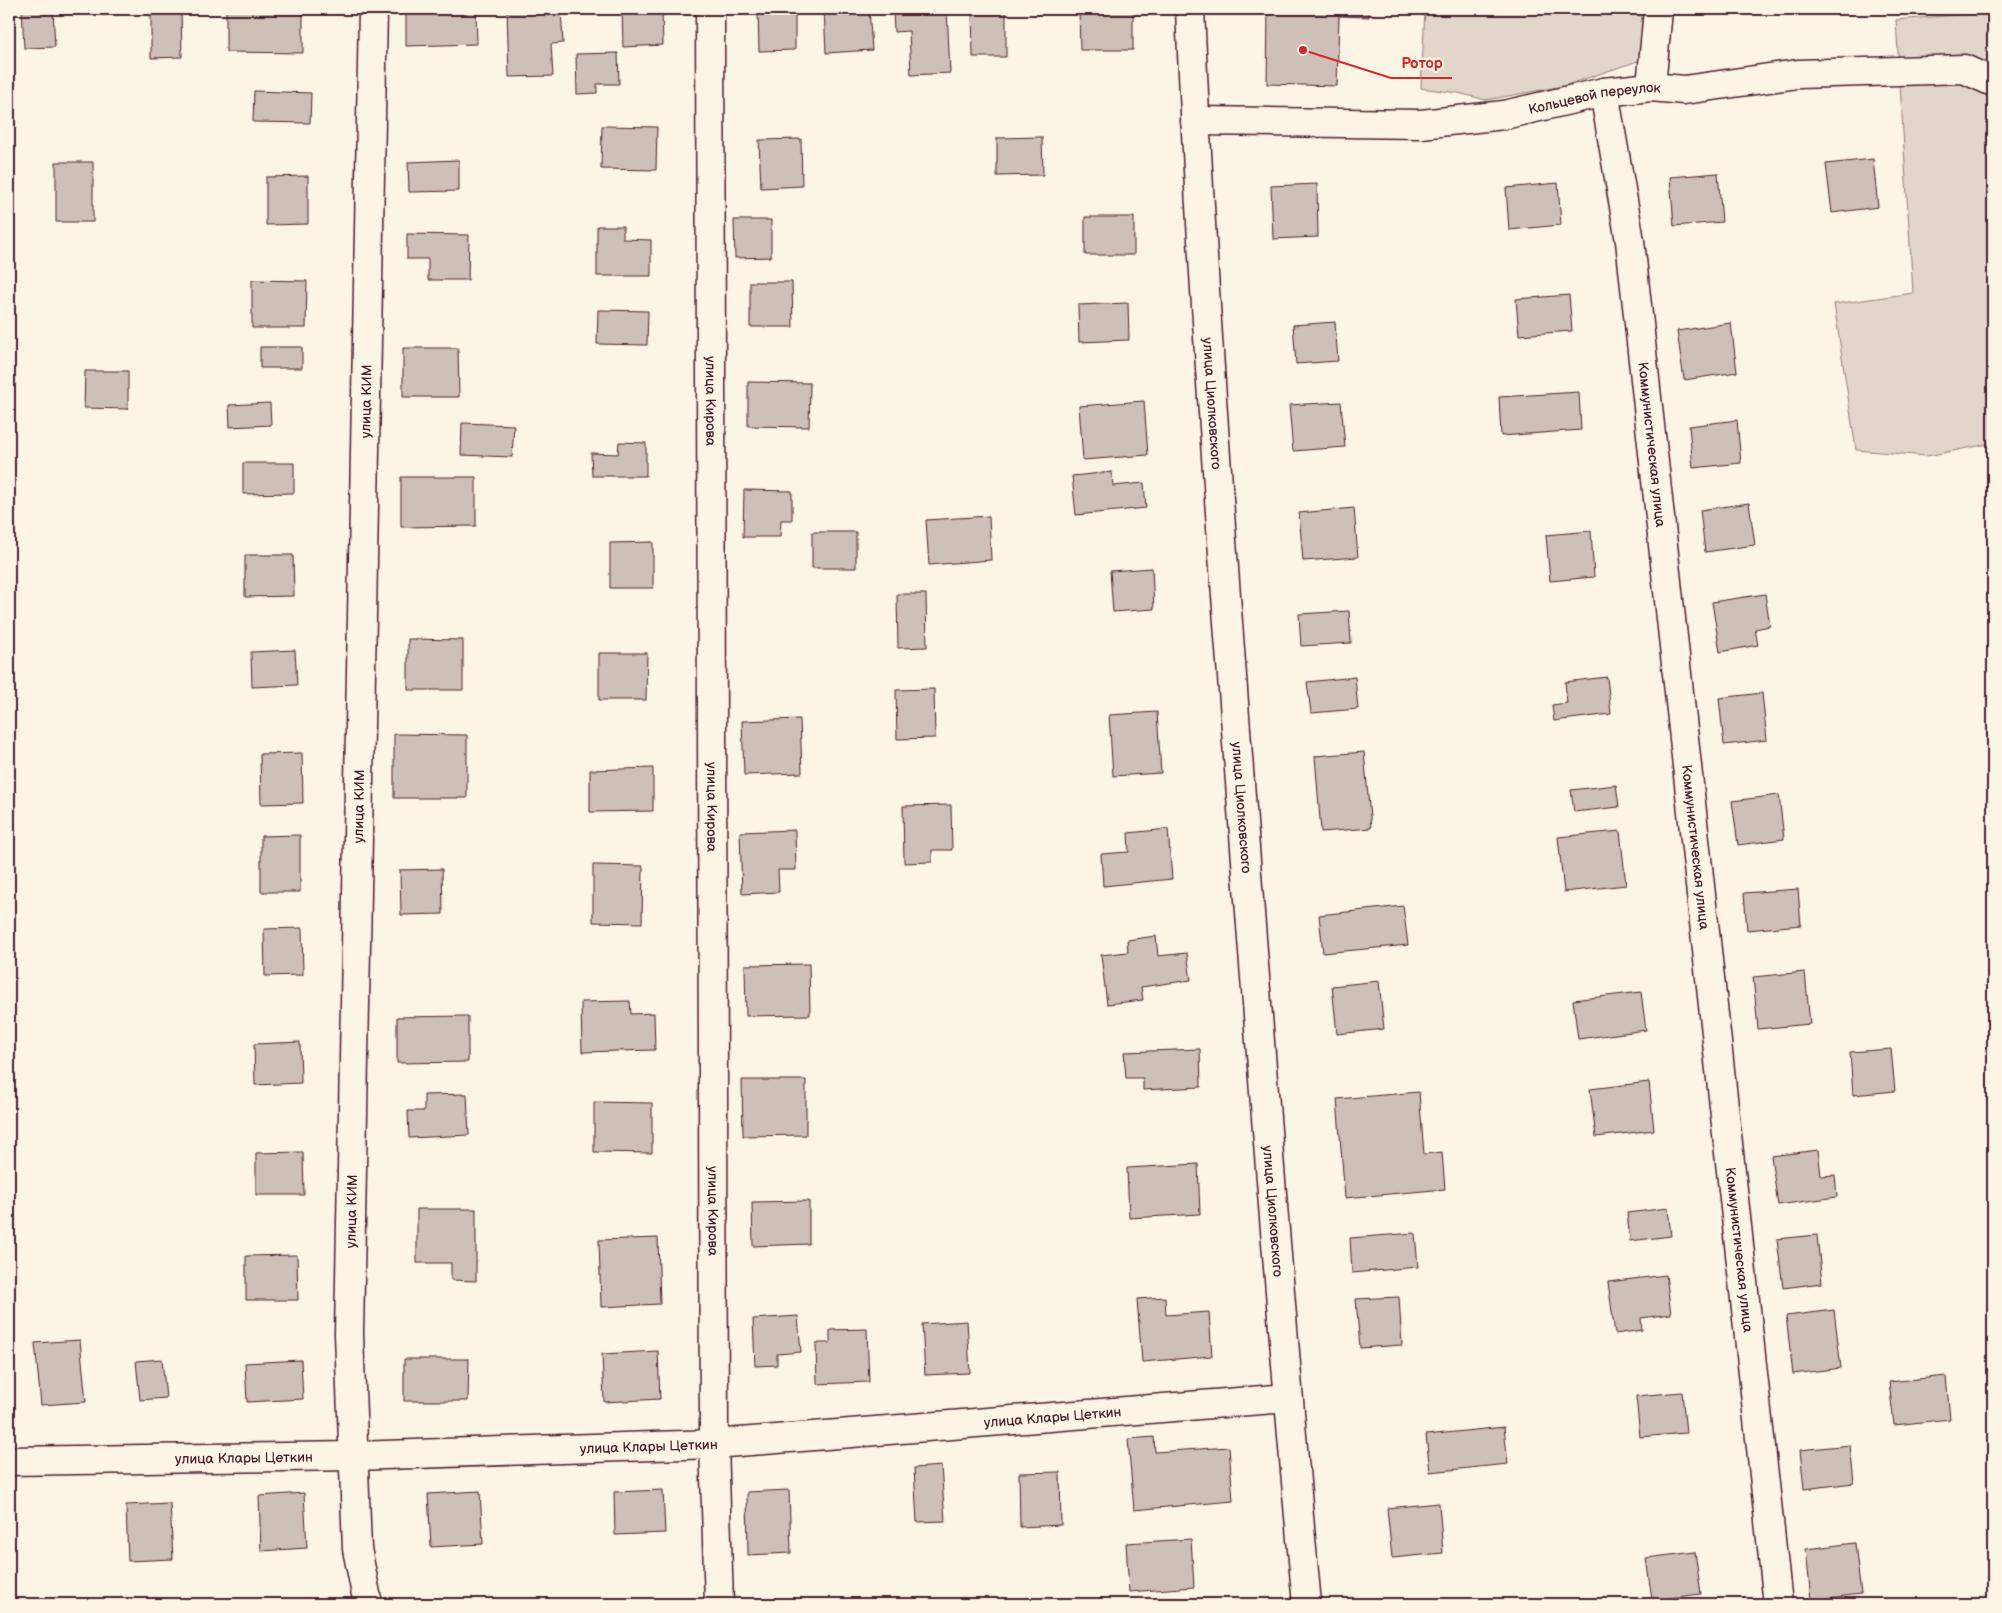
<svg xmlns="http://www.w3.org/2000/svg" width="2002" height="1613" viewBox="0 0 2002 1613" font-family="'Balsamiq Sans',sans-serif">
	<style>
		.green { fill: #e2d5ca; stroke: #967a7a }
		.building { fill: #cfc0b7; stroke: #4a1f2b }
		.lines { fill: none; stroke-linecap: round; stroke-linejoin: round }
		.minor-casing { stroke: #4a1f2b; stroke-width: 31 }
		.minor { stroke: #fcf5e5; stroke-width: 28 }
		.labels { text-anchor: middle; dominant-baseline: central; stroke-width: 4.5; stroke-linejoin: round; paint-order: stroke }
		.street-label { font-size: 14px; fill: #4a1f2b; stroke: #fcf5e5 }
		.leader { fill: none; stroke: #d62828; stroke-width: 2 }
		.callout-dot { fill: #d62828; stroke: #fcf5e5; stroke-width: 2 }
		.callout-label { font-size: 15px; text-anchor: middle; font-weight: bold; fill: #d62828; stroke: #fcf5e5; stroke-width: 4.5; stroke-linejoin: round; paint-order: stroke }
	</style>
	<rect width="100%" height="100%" fill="#fcf5e5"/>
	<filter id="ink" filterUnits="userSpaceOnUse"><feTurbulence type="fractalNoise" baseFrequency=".02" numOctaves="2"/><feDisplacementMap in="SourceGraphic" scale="10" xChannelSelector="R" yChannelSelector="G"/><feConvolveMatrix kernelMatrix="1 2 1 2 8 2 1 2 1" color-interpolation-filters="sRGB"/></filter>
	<g filter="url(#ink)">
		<path class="green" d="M1425,9H1647L1644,59L1563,86L1486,100L1458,93L1421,88Z
			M1993,12V443L1927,456L1856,450L1834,304L1913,293L1896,20Z"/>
		<path class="building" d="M22,9H53L55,47L24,48Z
			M151,9H181L182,57L151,58Z
			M226,9H303V53L226,52Z
			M406,9H476L477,44L406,46Z
			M507,9H561L563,43L551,44L553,76L509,77Z
			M622,9H662L663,45L623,47Z
			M758,9H795V50L759,51Z
			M824,9H869L872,50L826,53Z
			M893,9H947L950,73L911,75L909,31L894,32Z
			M972,9H1006V57H973Z
			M1079,9H1133V50H1080Z
			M1268,9H1369V17L1339,16L1337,86L1267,84Z
			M618,53L619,84H597V93L577,94L576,54Z
			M254,91L311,93L310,123L253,122Z
			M602,126L657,127L656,170L601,169Z
			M1042,137L1043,175L997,176V138Z
			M801,139L802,186L761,188L759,140Z
			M1873,159L1878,207L1832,213L1826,164Z
			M459,160V191L409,192L408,162Z
			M56,162H93V222H56Z
			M1718,173L1722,222L1674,226L1670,177Z
			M308,176V224L266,225V177Z
			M1558,183L1561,225L1509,230L1506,188Z
			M1317,184L1318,237L1273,239L1271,186Z
			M1085,217H1134V255H1085Z
			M734,220H771V257L735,258Z
			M597,226H623V239L651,240V276H597Z
			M407,234L469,235L468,280H428V259H407Z
			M252,280L307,281L306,328H252Z
			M750,282H792L793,327H750Z
			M1569,295L1572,331L1519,335L1516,299Z
			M1128,303L1129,340L1079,342L1078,305Z
			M598,310L648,311L647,345L597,344Z
			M1335,322L1338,361L1296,364L1293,325Z
			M1731,323L1737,372L1684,380L1677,331Z
			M260,347H302V368H260Z
			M403,348H458L459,397H403Z
			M85,371H128V409L84,408Z
			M748,382L810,383L809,427L748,426Z
			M1579,392L1581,430L1501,436L1499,397Z
			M1144,401L1148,455L1083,460L1079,406Z
			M1341,402L1345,447L1293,451L1289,405Z
			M270,403L271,425L230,427L229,405Z
			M1737,420L1741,463L1693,468L1689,426Z
			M462,423L514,425L512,457L461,455Z
			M619,442L646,443V476H592L591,453L618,454Z
			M243,463H294V493L243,494Z
			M1112,472L1113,486L1144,483L1146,508L1076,515L1072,476Z
			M401,477H476V526L401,527Z
			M744,490L792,491V520H781L780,537H743Z
			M1749,503L1755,545L1705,552L1700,510Z
			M1354,508L1358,557L1303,561L1299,513Z
			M989,516L991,560L929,565L926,520Z
			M1591,531L1594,577L1550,581L1546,535Z
			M812,532H856V568H812Z
			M653,542V588H610V543Z
			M245,555H293L294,596L245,597Z
			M1152,568L1154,609L1113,612L1110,571Z
			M897,594H926L927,647L898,648Z
			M1765,594L1770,626L1755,629L1758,645L1720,652L1712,602Z
			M1349,611L1351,643L1301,646L1299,614Z
			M408,639L463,640V690H408Z
			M295,650L297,685L252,687L251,652Z
			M599,653H647L646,700H599Z
			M1355,677L1358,709L1311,713L1307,682Z
			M1607,677L1611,714L1554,721L1552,705L1567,703L1565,682Z
			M934,689L935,738L897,739L896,690Z
			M1762,693L1767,740L1724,745L1719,698Z
			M1157,712L1161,773L1113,776L1109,715Z
			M800,719L802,773L744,775L742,721Z
			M394,734L467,735V798H394Z
			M1364,752L1371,828L1321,832L1315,756Z
			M302,753L303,803L261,804L260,754Z
			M653,768V811L590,812V770Z
			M1616,785L1619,807L1574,812L1571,790Z
			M1779,795L1784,839L1738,845L1732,801Z
			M951,805L952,850H932V862L904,863L903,806Z
			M1168,829L1172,879L1103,886L1101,854L1129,852L1128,833Z
			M795,830L796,870H778L779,892L742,894L740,832Z
			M1620,831L1626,885L1564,892L1558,837Z
			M300,835V892H261V836Z
			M593,865L643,866L642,923L593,922Z
			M442,869L443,914L401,915L400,870Z
			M1798,889L1801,925L1747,930L1744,893Z
			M1403,906L1408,945L1323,953L1319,915Z
			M302,928L303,975L265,976L264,929Z
			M1156,936L1158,956L1187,953L1191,980L1141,987L1143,1000L1107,1004L1101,955L1128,952L1127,940Z
			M809,964L810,1015L746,1016L745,965Z
			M1805,972L1810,1024L1758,1029L1753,977Z
			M1379,981L1384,1029L1337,1034L1332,986Z
			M1641,992L1646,1030L1578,1039L1573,1000Z
			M630,1001L631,1014L654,1013L655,1050L582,1052L581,1002Z
			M468,1016V1062L397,1063V1017Z
			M300,1042L301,1083L255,1085L254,1044Z
			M1200,1049L1201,1087L1143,1090V1078H1126L1124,1052Z
			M1891,1049L1895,1091L1853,1095L1850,1052Z
			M742,1080H806V1135L743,1136Z
			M1649,1082L1654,1130L1596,1137L1590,1089Z
			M1419,1092L1424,1154L1442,1152L1445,1189L1345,1198L1337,1099Z
			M467,1094L469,1135L409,1138L408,1111H424V1095Z
			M594,1102L652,1103V1153L594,1152Z
			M1818,1150L1821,1176L1835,1175L1837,1197L1778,1205L1771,1156Z
			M303,1152L304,1195H256V1153Z
			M1198,1164L1200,1214L1129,1218L1127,1168Z
			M809,1201V1244L753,1246L752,1202Z
			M1668,1208L1671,1236L1630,1241L1627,1213Z
			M417,1209H476V1281L451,1280V1263H417Z
			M1415,1233L1418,1267L1352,1273L1350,1238Z
			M1817,1235L1822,1283L1783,1288L1777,1239Z
			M658,1238L660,1304L601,1307L599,1240Z
			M297,1255L298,1300H246V1256Z
			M1666,1275L1671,1314L1641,1318L1642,1330L1615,1334L1608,1282Z
			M1165,1297L1166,1315L1209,1312L1212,1356L1142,1362L1137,1299Z
			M1399,1297L1402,1345L1360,1348L1356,1299Z
			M1834,1310L1841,1368L1793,1374L1786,1316Z
			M798,1316L801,1352L777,1354V1365L755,1366L753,1319Z
			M967,1321L970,1373L925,1375L922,1324Z
			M867,1329L869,1382L817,1384L816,1343H830V1330Z
			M80,1340L86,1402L41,1405L35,1343Z
			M658,1351L660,1399L604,1402L602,1354Z
			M162,1359L166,1398L140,1400L136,1361Z
			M404,1359H469L468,1401H404Z
			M301,1360L303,1399L247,1402L245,1363Z
			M1946,1376L1950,1419L1894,1425L1889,1382Z
			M1682,1392L1686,1433L1640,1437L1636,1396Z
			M1504,1427L1508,1464L1430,1472L1426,1435Z
			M1154,1437L1155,1452L1229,1447L1233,1501L1134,1510L1128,1439Z
			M1850,1445L1854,1483L1804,1489L1800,1450Z
			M941,1466L945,1521L917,1522L914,1468Z
			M1060,1472L1061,1525L1020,1527L1019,1473Z
			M663,1490L665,1533L615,1535L614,1492Z
			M789,1490L791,1553L748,1555L747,1492Z
			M480,1491L483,1544L431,1547L428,1494Z
			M304,1493L307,1548L261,1551L259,1496Z
			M170,1503L173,1559L128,1561L126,1505Z
			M1439,1503L1443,1553L1392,1558L1387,1508Z
			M1191,1539L1194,1587L1129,1592L1126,1543Z
			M1855,1543L1861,1594L1811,1600L1806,1549Z
			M1695,1552L1701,1594L1652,1600L1646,1558Z
			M1419,1600L1420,1604H1384Z
			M665,1601L666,1604H623Z"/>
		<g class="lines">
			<g class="minor-casing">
				<g id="minor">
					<path id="s1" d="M710,9L714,1444L719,1604"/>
					<path id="s2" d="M1190,9C1202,284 1223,560 1244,835C1264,1092 1283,1348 1307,1604"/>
					<path d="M1651,87L1658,9"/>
					<path id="s3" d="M1604,92L1630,241L1778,1604"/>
					<path id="s4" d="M1195,121L1421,124L1504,115L1604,92L1651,87L1684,90L1798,74L1964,69L1993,82"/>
					<path id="s5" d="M9,1461L355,1456L714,1444L1288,1398"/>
					<path id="s6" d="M368,1604L357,1549L349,1334L373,9"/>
				</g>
			</g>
			<use href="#minor" class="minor"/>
		</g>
	</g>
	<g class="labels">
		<g class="street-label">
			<text stroke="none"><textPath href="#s4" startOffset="402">Кольцевой переулок</textPath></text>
			<text stroke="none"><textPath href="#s6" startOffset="1204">улица КИМ</textPath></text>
			<text stroke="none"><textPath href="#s1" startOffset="392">улица Кирова</textPath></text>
			<text stroke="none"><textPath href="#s2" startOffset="395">улица Циолковского</textPath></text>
			<text stroke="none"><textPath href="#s3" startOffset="356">Коммунистическая улица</textPath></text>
			<text stroke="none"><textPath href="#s6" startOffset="799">улица КИМ</textPath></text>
			<text stroke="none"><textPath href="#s1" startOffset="798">улица Кирова</textPath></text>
			<text stroke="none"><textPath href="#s2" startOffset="800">улица Циолковского</textPath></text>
			<text stroke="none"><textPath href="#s3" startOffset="761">Коммунистическая улица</textPath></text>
			<text stroke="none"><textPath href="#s2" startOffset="1205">улица Циолковского</textPath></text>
			<text stroke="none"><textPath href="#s6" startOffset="394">улица КИМ</textPath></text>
			<text stroke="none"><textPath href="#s1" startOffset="1202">улица Кирова</textPath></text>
			<text stroke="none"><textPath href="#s3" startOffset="1166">Коммунистическая улица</textPath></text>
			<text stroke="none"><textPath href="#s5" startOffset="1045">улица Клары Цеткин</textPath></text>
			<text stroke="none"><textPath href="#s5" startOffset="640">улица Клары Цеткин</textPath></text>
			<text stroke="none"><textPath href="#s5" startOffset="235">улица Клары Цеткин</textPath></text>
		</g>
	</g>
	<path class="leader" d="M1303 50L1391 78H1452"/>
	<circle class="callout-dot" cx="1303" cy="50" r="5"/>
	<g class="callout-label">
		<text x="1422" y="68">Poтор</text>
	</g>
	<rect width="2002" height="1613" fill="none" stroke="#fcf5e5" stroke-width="30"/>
	<rect x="15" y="15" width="1972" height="1583" fill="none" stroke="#4a1f2b" stroke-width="2" filter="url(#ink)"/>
</svg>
